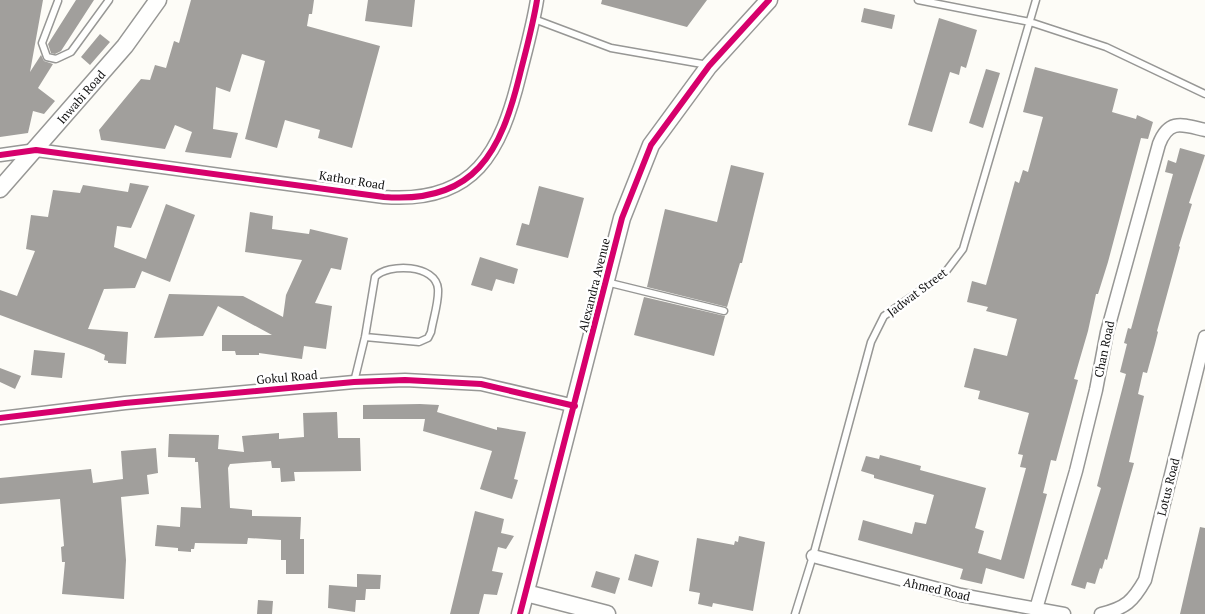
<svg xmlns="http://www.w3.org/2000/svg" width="1205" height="614" viewBox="0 0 1205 614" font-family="'PT Serif',serif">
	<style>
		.building { fill: #a19f9c }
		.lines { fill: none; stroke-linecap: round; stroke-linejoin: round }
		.service-casing { stroke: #979795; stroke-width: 9 }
		.minor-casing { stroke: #979795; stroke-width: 15 }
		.tertiary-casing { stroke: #979795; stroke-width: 19 }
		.service { stroke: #fffffe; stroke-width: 6 }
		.minor { stroke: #fffffe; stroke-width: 12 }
		.tertiary { stroke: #fffffe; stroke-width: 16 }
		.cycleway-casing { stroke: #fff; stroke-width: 9 }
		.cycleway { stroke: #d6006c; stroke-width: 6 }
		.labels { text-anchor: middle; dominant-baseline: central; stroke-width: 5; stroke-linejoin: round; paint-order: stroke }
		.street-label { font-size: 12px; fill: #111; stroke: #fff }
	</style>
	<rect width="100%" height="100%" fill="#fdfcf7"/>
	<path class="building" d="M0,0H43L30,72L41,55L44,61L53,64L38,88L55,101L44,114L33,111L28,133L0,137Z
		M76,0H94L61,51L55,54L51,53L48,44Z
		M191,0H314L312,14H309L307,26L380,46L352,148L318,138L320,130L285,120L277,148L245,139L265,61L242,54L230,92L216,87L213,129L238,133L231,158L185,152L192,132L175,125L165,149L101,140L99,130L141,79L150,80L155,65L166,68L174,41L179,43Z
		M368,0H415L412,27L365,21Z
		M602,0H707L687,27L601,4Z
		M864,8L895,15L892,29L861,22Z
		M939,18L977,30L966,68L961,66L959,75L950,72L932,132L908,125Z
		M100,34L110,42L90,65L81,57Z
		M1035,67L1118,89L1112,112L1136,119L1137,115L1153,122L1148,139L1141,138L1108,262L1098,294H1096L1088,331L1074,379L1078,380L1056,461L1051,460L1043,493L1047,494L1024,579L986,568L982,584L960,579L963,569L858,540L863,520L912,534L915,522L926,524L934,495L874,478V475L861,471L866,456L879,459L880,455L921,466L920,470L986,488L975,528L984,531L978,553L1001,560L1026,468L1020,467L1023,455L1018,454L1029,413L978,399L980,391L964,387L974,348L1007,356L1017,319L986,311L988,307L967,302L972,281L986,285L1015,181L1019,183L1023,170L1028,172L1043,117L1023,112Z
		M986,69L1000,73L983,128L969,123Z
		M1180,148L1205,155L1189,203L1192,204L1179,246L1180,247L1157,331L1158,332L1155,344L1147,373L1143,372L1138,394L1144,396L1129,462L1134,463L1116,528L1107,560L1105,559L1102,569L1100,568L1095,584L1087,582L1085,589L1071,585L1101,488L1097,486L1126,374L1120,372L1127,344L1124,343L1128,328L1131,329L1173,174L1165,172L1168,160L1176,163Z
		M731,165L764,173L742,263H740L727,307L647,287L665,209L717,222Z
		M130,183L149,186L131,228L117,226L114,247L146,259L166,204L195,215L170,282L142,271L135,288L104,289L88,329L128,332L126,364L108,363V361L104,360L105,355L94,350L0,315V290L17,296L35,251L26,249L31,215L48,217L53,190L80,193L83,185L128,192Z
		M539,186L584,198L568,258L516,245L522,223L529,225Z
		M250,212L273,216L272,229L309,234L310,229L348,238L341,270L331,268L315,303L332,306L326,349L304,346L302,359L259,353V355H236L235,351H222V335H272L218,306L203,336L154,338L169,294L243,296L283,317L286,295L302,260L245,252Z
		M480,257L518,269L514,284L496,279L492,291L471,285Z
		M644,297L725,316L714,356L634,335Z
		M34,350L65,353L62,378L31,375Z
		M0,368L21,376L15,389L0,382Z
		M420,404L439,405L437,412L497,430V427L526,432L514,479L518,480L512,499L480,489L492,451L423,431L425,419H363V405Z
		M337,412L338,438H360L361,471L294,472L295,481L281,482L280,468H272L271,461L230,464L228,468L230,508L252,510V516L301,517L300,539H304V574H286V560H281V540L248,538L247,544L195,543L194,549H191V552L178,551V548L155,546L157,525L180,527L181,507L201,508L198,462H195V458L168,457L169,434L219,435L218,449L244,452L242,436L279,433V439L304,437L303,413Z
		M156,448L158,473L147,475L149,494L121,497L126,560L124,599L62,594L65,562H62L61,547L64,546L60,499L0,504V478L91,469L93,483L123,479L121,451Z
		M475,511L504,519L501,533L514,536L506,549L498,547L492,571L503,573L497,595L484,594L479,614H450Z
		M1200,527L1205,528V614H1180Z
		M739,536L765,542L753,611L713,603L712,607L698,604L700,593L689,591L697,538L734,545L735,541L738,542Z
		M635,554L659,561L652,587L628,580Z
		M596,571L620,578L615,594L591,587Z
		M357,574L381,575L380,589H366L365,600H356L355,612L328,608L329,585L357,587Z
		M258,600L273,601L272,614H257Z"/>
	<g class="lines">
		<g class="service-casing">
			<path id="service" d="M918,0L1030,22L1106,47L1205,94
				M58,1L42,43L47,57L56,59L71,52L109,0
				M534,19L611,48L708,65
				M606,282L724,311
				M354,382L365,337L375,277C388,263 436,264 438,289C439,302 433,319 431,332L428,338L419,342L365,337
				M795,614L813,556L871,342L884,316L944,274L963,249L1036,0"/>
		</g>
		<g class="minor-casing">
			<path id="minor" d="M0,155L36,150L384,197C475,204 501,152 520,74C526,50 533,25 537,0
				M0,418L125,403L354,382L405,380L481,384L575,406
				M813,556L961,595L1064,614
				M1036,609L1076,471L1096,390L1107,332L1159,144C1169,118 1183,125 1205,130
				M1101,614C1126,608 1133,601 1145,580L1205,337"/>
		</g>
		<g class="tertiary-casing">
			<path id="tertiary" d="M0,189L125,46L158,0
				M526,593L607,614
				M520,614L622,218L651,145L709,66L769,0"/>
		</g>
		<use href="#service" class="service"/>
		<use href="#minor" class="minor"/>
		<use href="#tertiary" class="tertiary"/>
		<g class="cycleway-casing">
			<path id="cycleway" d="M0,155L36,150L384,197C475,204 501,152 520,74C526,50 533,25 537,0
				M0,418L125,403L354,382L405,380L481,384L575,406
				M520,614L622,218L651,145L709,66L769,0"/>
		</g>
		<use href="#cycleway" class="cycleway"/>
	</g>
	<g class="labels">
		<g class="street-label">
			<text transform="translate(81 97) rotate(-49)">Inwabi Road</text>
			<text transform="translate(352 180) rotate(9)">Kathor Road</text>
			<text transform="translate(594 285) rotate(-76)">Alexandra Avenue</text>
			<text transform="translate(917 292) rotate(-37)">Jadwat Street</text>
			<text transform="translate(1104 349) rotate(-78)">Chan Road</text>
			<text transform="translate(287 377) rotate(-5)">Gokul Road</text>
			<text transform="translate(1168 487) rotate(-76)">Lotus Road</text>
			<text transform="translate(937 589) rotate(13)">Ahmed Road</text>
		</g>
	</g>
</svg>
